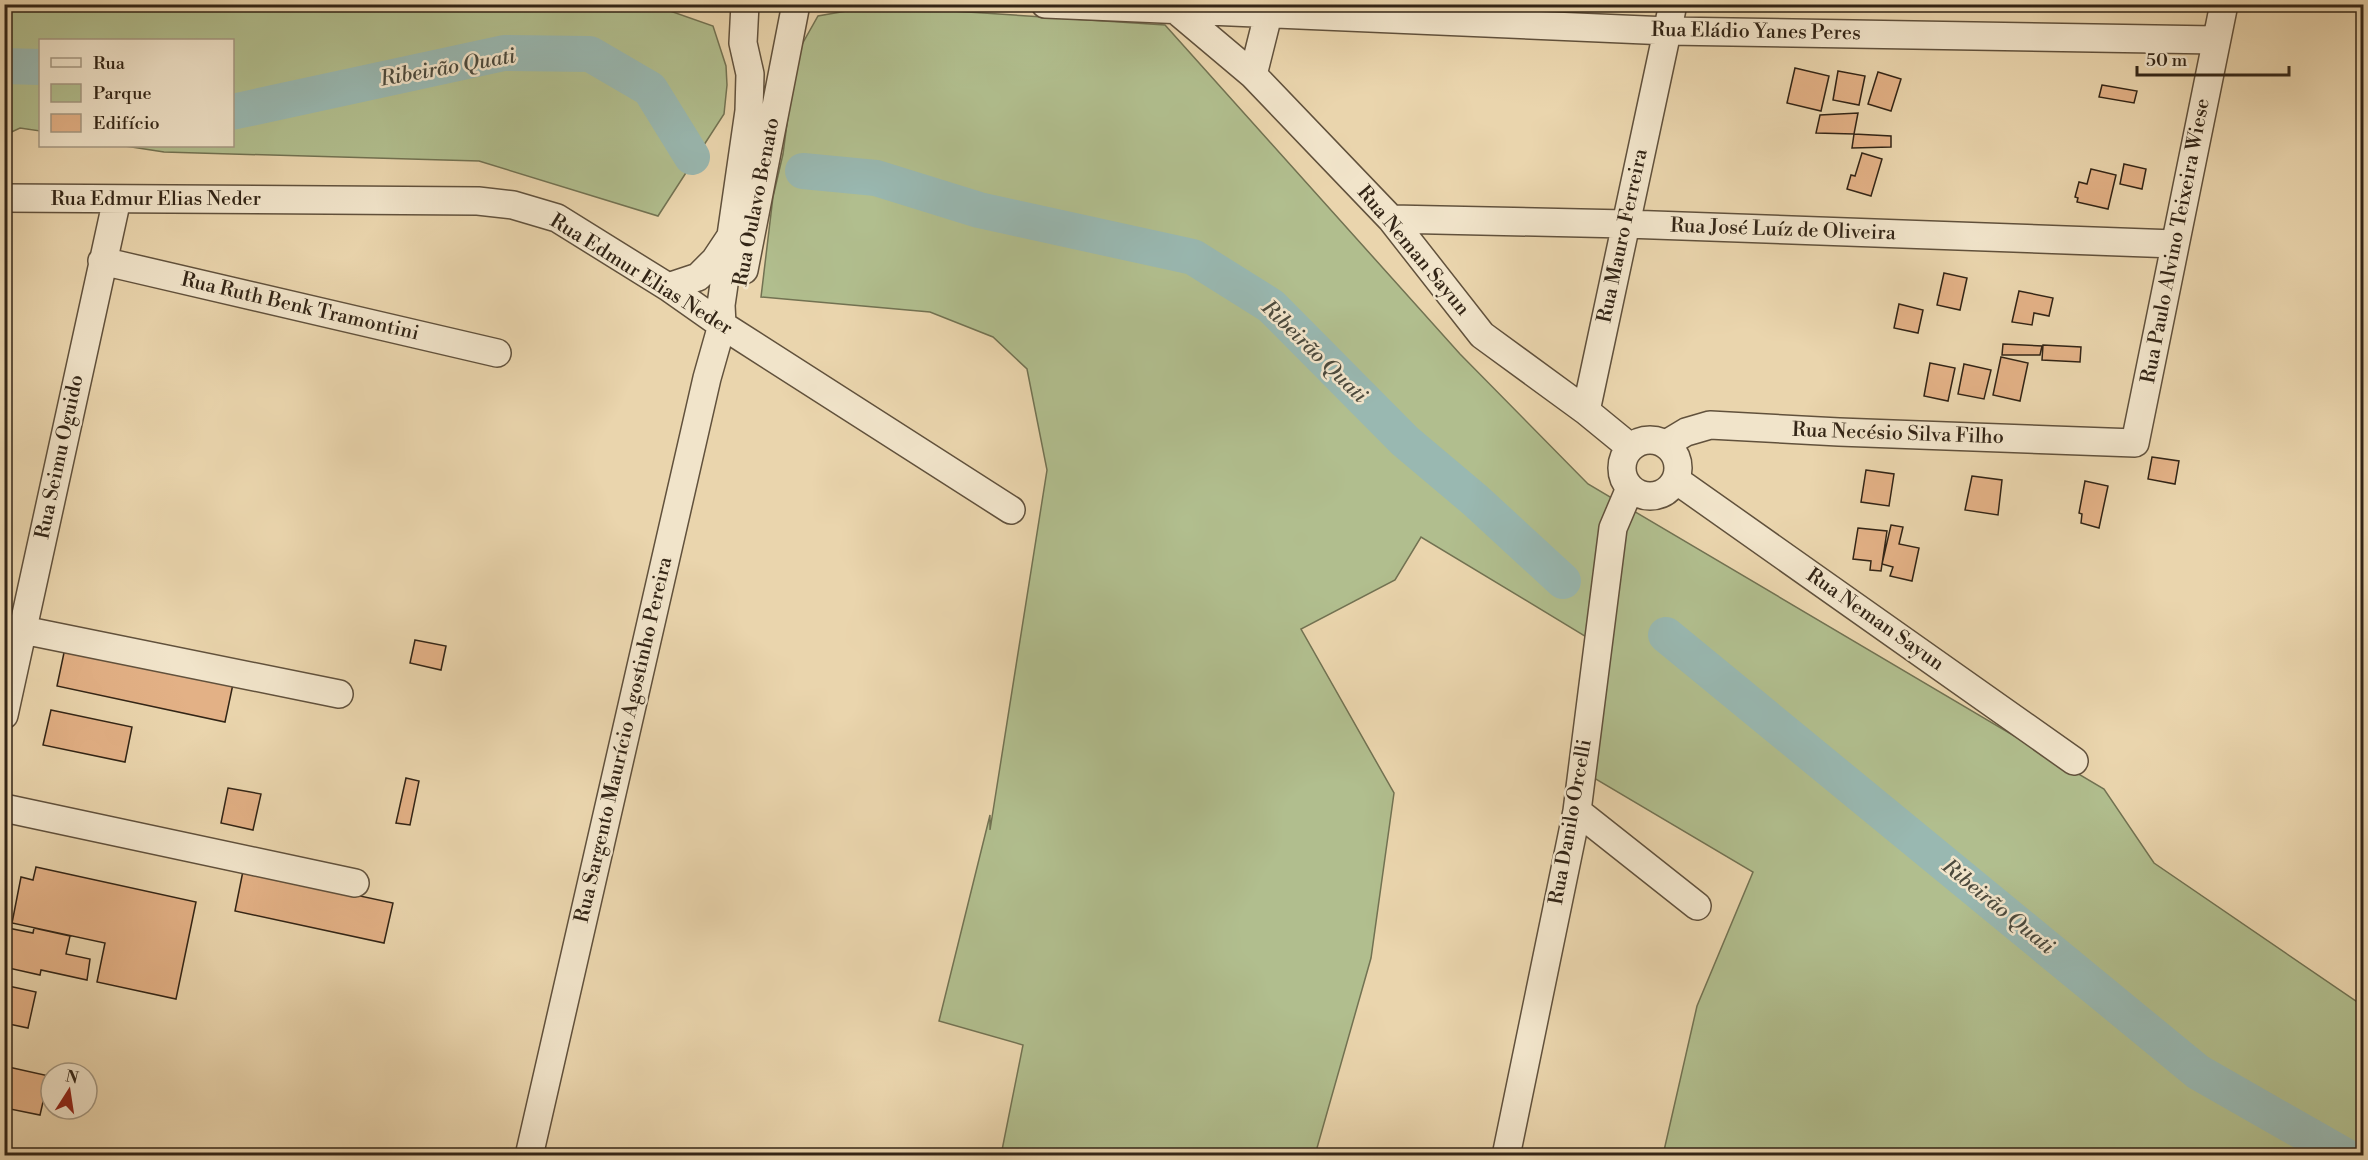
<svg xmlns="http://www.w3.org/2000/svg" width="2368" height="1160" viewBox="0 0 2368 1160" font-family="'Libre Bodoni',serif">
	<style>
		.green { fill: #b1be8e; stroke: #727252; stroke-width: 1.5 }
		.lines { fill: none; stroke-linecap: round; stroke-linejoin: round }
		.river { stroke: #99b8b1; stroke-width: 36 }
		.building { fill: #e3b186; stroke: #332516; stroke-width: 1.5 }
		.minor-casing { stroke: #61513c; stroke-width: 30 }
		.minor { stroke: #f1e4ca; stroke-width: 27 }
		.labels { text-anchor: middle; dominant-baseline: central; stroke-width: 5; stroke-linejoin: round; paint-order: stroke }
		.street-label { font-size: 20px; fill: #332516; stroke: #f1e4ca }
		.water-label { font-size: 21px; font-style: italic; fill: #4c4a3d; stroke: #f1e4ca }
	</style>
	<rect width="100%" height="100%" fill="#ead5ad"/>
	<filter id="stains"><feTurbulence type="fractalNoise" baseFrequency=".00333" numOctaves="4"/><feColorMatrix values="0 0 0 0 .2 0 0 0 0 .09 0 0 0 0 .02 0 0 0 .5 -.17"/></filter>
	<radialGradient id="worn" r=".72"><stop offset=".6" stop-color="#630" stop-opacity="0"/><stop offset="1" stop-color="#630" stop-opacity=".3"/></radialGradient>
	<path class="green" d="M5,4L653,5L713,26L726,66L727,85L724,114L658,216L479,161L164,152L125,146H232V40H40V131L20,128L5,135Z
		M875,6L1165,25L1460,354L1588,484L2104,789L2154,863L2363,1006V1155H1663L1697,1006L1753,872L1577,768L1608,650L1421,537L1395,580L1301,629L1394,793L1371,958L1315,1155H1001L1023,1045L939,1021L990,815V830L1047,470L1027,369L993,337L930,312L761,297L773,197L783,154L796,55L818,16Z"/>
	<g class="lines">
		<path class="river" d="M4,66L40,67
			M232,112L504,53L590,54L650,89L692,157
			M803,171L876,178L979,210L1193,257L1271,306L1405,441L1475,500L1563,581
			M1666,635L2198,1072L2345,1156"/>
	</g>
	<path class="building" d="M1795,68L1829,76L1821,111L1787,103Z
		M1838,71L1865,76L1859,105L1833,100Z
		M1878,72L1901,79L1891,111L1868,104Z
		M2102,85L2137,91L2134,103L2099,97Z
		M1858,113L1854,134L1816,133L1820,115Z
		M1854,134L1891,136V147L1852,148Z
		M1862,153L1882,159L1871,196L1847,189L1851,175L1855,176Z
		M2124,164L2146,169L2142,189L2120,184Z
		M2091,169L2116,175L2108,209L2077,202L2078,198L2075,197L2079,182L2087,184Z
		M1944,273L1967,278L1960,310L1937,305Z
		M2019,291L2053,298L2049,316L2034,313L2032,325L2012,322Z
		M1899,304L1923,310L1918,333L1894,328Z
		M2003,344L2042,346L2040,355H2002Z
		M2043,345L2081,347L2080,362L2042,360Z
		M2001,357L2028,363L2020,401L1993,395Z
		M1930,363L1955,368L1948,401L1924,396Z
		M1964,364L1991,370L1984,399L1958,394Z
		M2152,457L2179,461L2175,484L2148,479Z
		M1866,470L1894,474L1889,506L1861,502Z
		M1972,476L2002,480L1998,515L1965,510Z
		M2085,481L2108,486L2099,528L2081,523L2082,514L2079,513Z
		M1891,525L1903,527L1899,544L1919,548L1912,581L1890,576L1893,567L1882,564Z
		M1858,528L1887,531L1881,571L1870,570L1871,561L1853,559Z
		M415,640L446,646L441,670L410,663Z
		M65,648L233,684L225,722L57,686Z
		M51,710L132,727L125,762L43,745Z
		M406,778L419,781L410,825L396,823Z
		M228,788L261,794L253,830L221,823Z
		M36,867L196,902L176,999L97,982L105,943L12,923L21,877L33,880Z
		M243,871L393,903L384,943L235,911Z
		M8,928L33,933L34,928L70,936L66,954L90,959L87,980L41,970L40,975L4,967V941Z
		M4,985L36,992L28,1028L4,1023Z
		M4,1066L49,1076L40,1115L5,1108Z"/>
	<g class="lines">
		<g class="minor-casing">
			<path id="minor" d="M1045,4L1668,31L2216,40
				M1177,11L1253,75L1391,219L1482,335L1586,411
				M1253,75L1268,15
				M4,198L478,201L513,205L557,218L668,287L722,325L1011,510
				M1391,219L1626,224L2175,244
				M102,261L497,353
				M744,270L796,4
				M668,287L698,277L715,260L729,239
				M1622 468a28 28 0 1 1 56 0a28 28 0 1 1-56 0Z
				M1666,444L1686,432L1710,425L1839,432L2135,443L2224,4
				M1630,447L1586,411L1673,4
				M1676,480L2074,761
				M23,630L339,694
				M4,715L117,199
				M4,808L355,883
				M1577,811L1697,906
				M529,1156L707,378L722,325L721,305L749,111L750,74L743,43L745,4
				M1506,1156L1577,811L1613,528L1630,488"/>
		</g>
		<use href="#minor" class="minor"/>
	</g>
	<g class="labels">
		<g class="street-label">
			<text transform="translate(1756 32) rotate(1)">Rua Eládio Yanes Peres</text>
			<text x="156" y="199">Rua Edmur Elias Neder</text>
			<text transform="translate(757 202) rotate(-79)">Rua Oulavo Benato</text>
			<text transform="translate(1783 230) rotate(2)">Rua José Luíz de Oliveira</text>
			<text transform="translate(1623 236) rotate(-78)">Rua Mauro Ferreira</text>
			<text transform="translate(2176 241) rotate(-79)">Rua Paulo Alvino Teixeira Wiese</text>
			<text transform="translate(1413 251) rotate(50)">Rua Neman Sayun</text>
			<text transform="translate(641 275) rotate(32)">Rua Edmur Elias Neder</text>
			<text transform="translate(300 307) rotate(13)">Rua Ruth Benk Tramontini</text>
			<text transform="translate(1898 434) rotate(2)">Rua Necésio Silva Filho</text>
			<text transform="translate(60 457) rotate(-78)">Rua Seimu Oguido</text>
			<text transform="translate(1875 620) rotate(35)">Rua Neman Sayun</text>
			<text transform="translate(624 740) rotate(-77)">Rua Sargento Maurício Agostinho Pereira</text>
			<text transform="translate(1571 822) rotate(-80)">Rua Danilo Orcelli</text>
		</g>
		<g class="water-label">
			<text transform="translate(448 68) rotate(-10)">Ribeirão Quati</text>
			<text transform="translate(1314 352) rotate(44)">Ribeirão Quati</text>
			<text transform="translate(1998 907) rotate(39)">Ribeirão Quati</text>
		</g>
	</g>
	<rect width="2368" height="1160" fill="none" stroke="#ead5ad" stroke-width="24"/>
	<rect x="6" y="6" width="2356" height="1148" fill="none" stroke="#332516" stroke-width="3"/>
	<rect x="12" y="12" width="2344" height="1136" fill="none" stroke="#332516" stroke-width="1.5"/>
	<rect x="39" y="39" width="195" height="108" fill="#f1e4ca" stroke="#a59882" stroke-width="1.5"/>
	<rect x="51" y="58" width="30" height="9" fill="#f1e4ca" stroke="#a59882" stroke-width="1.5"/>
	<text x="93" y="69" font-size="18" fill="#332516">Rua</text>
	<rect x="51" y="84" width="30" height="18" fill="#b1be8e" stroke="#a59882" stroke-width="1.5"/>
	<text x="93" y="99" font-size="18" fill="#332516">Parque</text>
	<rect x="51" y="114" width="30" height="18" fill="#e3b186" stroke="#a59882" stroke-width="1.5"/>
	<text x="93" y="129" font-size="18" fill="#332516">Edifício</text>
	<g transform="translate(69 1091) rotate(12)"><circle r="28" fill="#f1e4ca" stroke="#a59882" stroke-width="1.5"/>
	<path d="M0-4.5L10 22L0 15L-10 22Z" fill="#8f2418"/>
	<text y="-9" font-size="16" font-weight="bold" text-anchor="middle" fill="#332516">N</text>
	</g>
	<path d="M2137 66v9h152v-9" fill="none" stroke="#332516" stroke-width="3"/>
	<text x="2146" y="66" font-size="18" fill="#332516" stroke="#f1e4ca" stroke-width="4.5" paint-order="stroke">50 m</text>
	<rect width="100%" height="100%" filter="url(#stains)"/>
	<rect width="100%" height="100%" fill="url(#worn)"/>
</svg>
